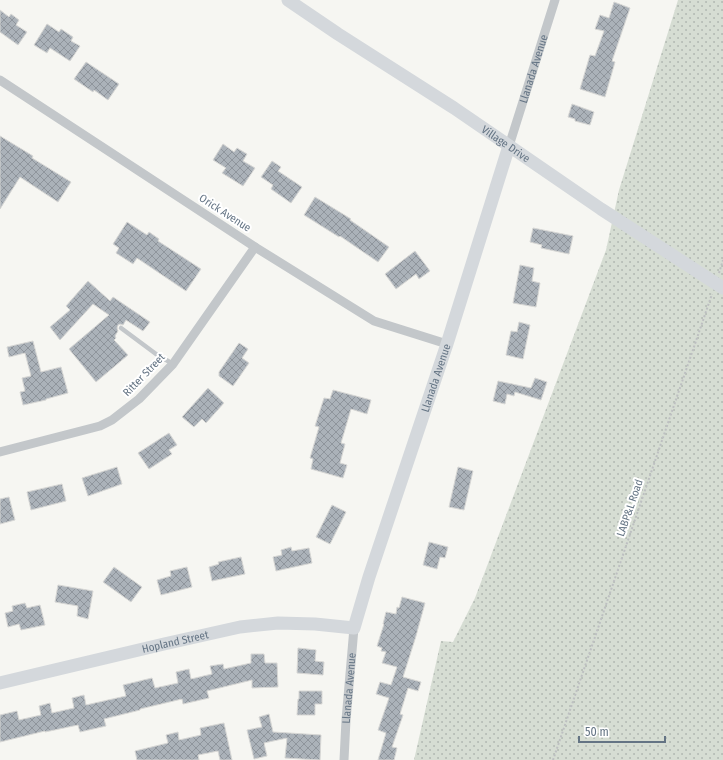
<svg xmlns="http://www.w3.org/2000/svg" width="723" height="760" viewBox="0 0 723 760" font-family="'Fira Sans Condensed',sans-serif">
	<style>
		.green { fill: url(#green-dots) }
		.building { fill: url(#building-cross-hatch); stroke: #d7d7d5 }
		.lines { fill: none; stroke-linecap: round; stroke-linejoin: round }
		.path { stroke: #bdbfc1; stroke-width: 2; stroke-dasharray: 2 2; stroke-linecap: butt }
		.lane { stroke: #c3c7ca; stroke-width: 4.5 }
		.street { stroke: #c3c7ca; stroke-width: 9 }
		.secondary { stroke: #d4d8dc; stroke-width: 13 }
		.labels { text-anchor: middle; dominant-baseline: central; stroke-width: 4; stroke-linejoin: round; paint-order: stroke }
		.street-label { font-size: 11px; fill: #647484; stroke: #fff }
	</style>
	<defs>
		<pattern id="green-dots" width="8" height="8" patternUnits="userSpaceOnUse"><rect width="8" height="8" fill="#d6ddd3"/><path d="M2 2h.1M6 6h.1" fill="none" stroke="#b1b8b1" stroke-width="1.8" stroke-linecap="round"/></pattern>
		<pattern id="building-cross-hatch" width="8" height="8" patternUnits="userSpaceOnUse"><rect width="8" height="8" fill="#abb2b9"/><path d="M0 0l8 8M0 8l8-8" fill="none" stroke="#8f959c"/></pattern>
	</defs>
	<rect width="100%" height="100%" fill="#f6f6f2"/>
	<path class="green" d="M678,0H723V760H414L441,641L453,642L475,598L606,250L619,190Z"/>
	<path class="building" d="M614,2L630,8L612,61L615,62L605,97L580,89L590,55L595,56L604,31L595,29L600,15L609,18Z
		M0,10L9,17L11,14L19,20L16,25L27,32L18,45L0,32Z
		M47,24L59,32L61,29L73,37L71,41L80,46L70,61L50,48L47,53L34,45Z
		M86,62L119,84L108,100L94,90L93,92L74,79Z
		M572,104L594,112L590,125L575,121V119L568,117Z
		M0,136L33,156L32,158L71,182L58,202L20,177L0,209Z
		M223,144L234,152L237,148L247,154L243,161L255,168L243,186L222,173L226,168L213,160Z
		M272,161L281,167L278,171L302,187L291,203L271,189L273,185L261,177Z
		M315,197L351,219L350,220L389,247L378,262L340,236L339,237L304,215Z
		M127,222L147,235L149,232L159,239L158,241L201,269L186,291L137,258L133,264L116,253L119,248L113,244Z
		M533,228L573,236L569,254L541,248L542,245L530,242Z
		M415,251L430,271L419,279L416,274L396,289L385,274Z
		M520,265L534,268L532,281L540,283L536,307L513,303Z
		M88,281L110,301L113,297L150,322L143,331L126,320L123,325L120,324L118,325L117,328L118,331L115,336L116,338L114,340L128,355L96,382L69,349L109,315L93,304L60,340L50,327L70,310L66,306Z
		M519,322L530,325L523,359L506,355L511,331L517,332Z
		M33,341L41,372L61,367L68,393L46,399V400L23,405L20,392L25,391L22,378L31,376L25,353L9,357L7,347Z
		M239,343L248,349L242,358L249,363L233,386L219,376V372Z
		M535,378L547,382L541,400L515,392L514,396L507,394L505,404L493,401L498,381L531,388Z
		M208,388L224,403L206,423L202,419L194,427L182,417Z
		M333,390L371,400L367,414L351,409L341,443L345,444L340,463L347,465L343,478L311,469L313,459L310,458L319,427L315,426L324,398L330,399Z
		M169,433L177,445L169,450L172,454L149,469L138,453Z
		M117,467L122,484L88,496L82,478Z
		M458,467L473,471L464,510L449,507Z
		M62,484L66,501L31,510L27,492Z
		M9,497L15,520L0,524V499Z
		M332,505L346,512L330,544L316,537Z
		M429,542L448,547L445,558L440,557L437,569L423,565Z
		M291,547L292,551L309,548L312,563L276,571L273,557L282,555L281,550Z
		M241,557L245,574L212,581L209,567L219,564L218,562Z
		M114,567L142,587L131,602L103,582Z
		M187,567L192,587L161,595L157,580L171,576L170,571Z
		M58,585L93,591L88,619L77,616L78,606L55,602Z
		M402,597L425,603L416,636L403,677L421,682L418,691L408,688L400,714L403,715L392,747L397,748L394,760H378L386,733L378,730L389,698L376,694L380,682L391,685L397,667L382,663L386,652L381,651L382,648L377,646L384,624H383L386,612L396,614L397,607L399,608Z
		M25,603L27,608L40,605L45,625L21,630L19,624L8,627L5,613L13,611L12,606Z
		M298,648L316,650L315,661L324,662L323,675L297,673Z
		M251,654H264L265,663H277L278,687L252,688V680L207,691L209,698L183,704L182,699L140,709V710L104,719L106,726L80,732L78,725L45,732V731L0,742V715L17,711L19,720L41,715L39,706L50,703L52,713L74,708L72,698L84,695L86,705L108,700L126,696L123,685L152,678L155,688L178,683L176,672L189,669L191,679L212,674L210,666L223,664L224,669L251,663Z
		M299,691H322V704H315V715H297L298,699H299Z
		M269,714L273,732L321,735L320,760L285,758L287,738L264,743L267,756L254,759L247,730L262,727L259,717Z
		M224,723L232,760H220L218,751L198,755L199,760H137L135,751L168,743L166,735L178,732L179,740L201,735L200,728Z"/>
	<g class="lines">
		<path class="path" d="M719,273L723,260
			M553,760L712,294"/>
		<path class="lane" d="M121,328L156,354L173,364"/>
		<g class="street">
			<path d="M0,80L255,247L374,321L447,344"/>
			<path id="s1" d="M509,146L555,0"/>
			<path d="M0,452L100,426L112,420L139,399L173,364L255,247"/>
			<path id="s2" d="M344,760L346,720L354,628"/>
		</g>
		<g class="secondary">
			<path id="s3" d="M288,0L338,34L454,108L601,209L723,288"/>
			<path id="s4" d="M0,683L164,644L240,627L278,623L315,624L354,628L369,577L447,344L509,146"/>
		</g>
	</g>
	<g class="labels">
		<g class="street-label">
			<text stroke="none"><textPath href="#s1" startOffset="81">Llanada Avenue</textPath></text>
			<text stroke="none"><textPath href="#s3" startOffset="261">Village Drive</textPath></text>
			<text transform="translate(225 213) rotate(33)">Orick Avenue</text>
			<text transform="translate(144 375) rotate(-46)">Ritter Street</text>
			<text stroke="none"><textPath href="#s4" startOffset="624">Llanada Avenue</textPath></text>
			<text transform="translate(630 508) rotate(-71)">LABP&amp;L Road</text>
			<text stroke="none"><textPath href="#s4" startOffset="180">Hopland Street</textPath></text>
			<text stroke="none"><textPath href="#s2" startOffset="72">Llanada Avenue</textPath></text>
		</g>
	</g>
	<path d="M579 736v6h86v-6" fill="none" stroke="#647484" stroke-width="2"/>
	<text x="585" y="736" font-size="12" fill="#647484" stroke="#ffffff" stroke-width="3" paint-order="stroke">50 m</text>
</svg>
